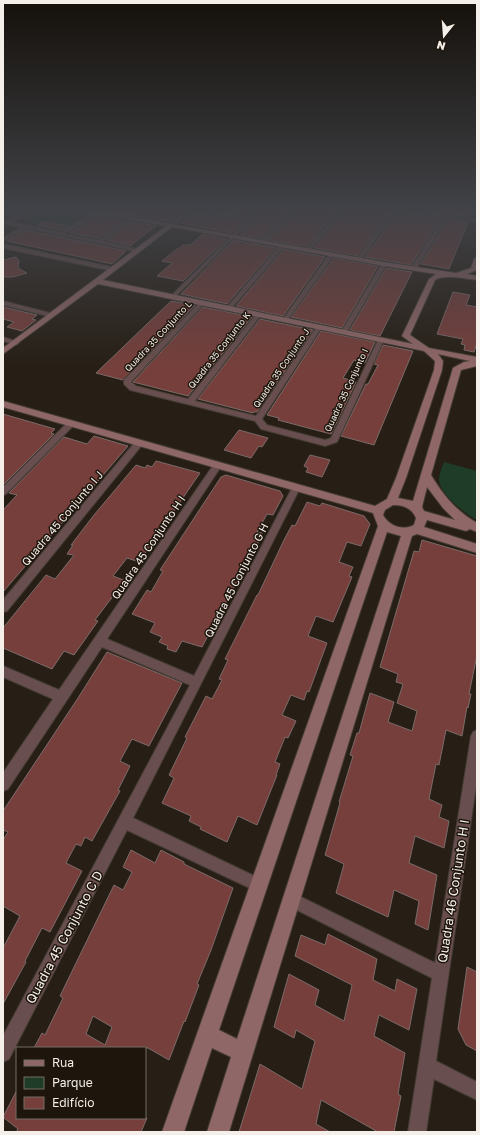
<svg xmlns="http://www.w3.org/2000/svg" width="480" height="1135" viewBox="0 0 480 1135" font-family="'Golos Text',sans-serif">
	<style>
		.green { fill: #1e3c27 }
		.building { fill: #763f3b; stroke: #7c6b69; fill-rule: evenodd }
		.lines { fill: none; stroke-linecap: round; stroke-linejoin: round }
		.street-casing { stroke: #443c34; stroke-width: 2 }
		.secondary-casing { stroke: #443c34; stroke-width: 2 }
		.street { fill: #684e4e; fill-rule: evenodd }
		.secondary { fill: #906767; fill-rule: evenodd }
		.labels { text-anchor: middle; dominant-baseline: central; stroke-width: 3; stroke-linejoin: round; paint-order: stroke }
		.far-street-label { font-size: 9px; fill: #f5efe9; stroke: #1e160d }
		.street-label { font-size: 11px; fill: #f5efe9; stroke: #1e160d }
		.near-street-label { font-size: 13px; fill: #f5efe9; stroke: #1e160d }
	</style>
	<rect width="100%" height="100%" fill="#271f16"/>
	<path class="green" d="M44,208H66L91,213L62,230L19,221Z
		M444,462L477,471V520C465,514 440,494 439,480C439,474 442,467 444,462Z"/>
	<path class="building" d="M106,208H175L183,212L171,221H163L103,210Z
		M197,208H258L250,215Z
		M265,208H293L260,238L240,235Z
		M300,208H340L306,247L268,240Z
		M347,208H390L391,210L357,256L314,248Z
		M408,208H474L470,217Z
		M398,212L441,218L411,265L365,257Z
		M192,213L244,221L232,233L180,223Z
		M99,215L124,220L99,238L70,233Z
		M448,220L468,222L449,269L421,264Z
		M44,221L68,226L61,230L37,225Z
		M133,221L156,226L130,246L107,240Z
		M26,230L126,251L112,264L7,241Z
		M203,234L226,239L183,281L157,276L172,263L162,261L178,248H180L183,245H190Z
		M234,240L276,248L227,304L181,294Z
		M284,249L325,257L283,316L236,306Z
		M16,257L19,261L18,268L27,273L13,277H3V260Z
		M334,258L378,266L342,328L291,317Z
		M386,268L412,272L380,336L350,330Z
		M453,292L470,295L466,305L477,307V343L474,352L464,350L465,345L461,344L463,339L437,334Z
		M171,301L195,305L123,380L96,373Z
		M3,307L37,315L32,319L36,320L22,331L7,327L14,322L3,319Z
		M203,307L252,317L188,396L133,382Z
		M260,319L313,330L257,412H254L253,413L198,399Z
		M321,331L375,342L365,363L354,360L343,378L356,382L331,434L278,420L279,418L267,415Z
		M383,345L413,351L374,445L341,436L366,384H368L378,365L374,364Z
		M3,414L55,429L51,433L54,434L3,485Z
		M239,430L268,438L262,447L259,446L251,458L224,450Z
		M94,436L128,446L3,592V510L17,495L9,493L64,437L87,444Z
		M310,455L330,460L322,477L306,472L308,468L304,466Z
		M156,461L200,473L139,562L127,558L113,576L126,581L120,591L118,590L107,604L95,620L98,621L74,655L64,651L52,669L3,648V628L42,580L46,575L55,579L74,555L67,554L73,545H71L94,515L136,465L145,468L147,465L152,467Z
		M226,475L280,491L283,496L273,515L267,514L257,532L262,533L260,539L202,647L182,641L176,652L167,649L168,646L159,642L162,637L150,632L155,623L132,614L147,590L151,592L163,571L160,570L221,477Z
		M307,502L320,506L322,503L364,516L370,524L361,546L347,542L339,562L353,567L349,576L352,577L333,622L316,616L308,636L327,643L309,692L307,691L304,700L291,695L282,715L296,721L288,738L285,737L275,762L280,764L276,775H277L257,825L238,816L227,842L200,829L201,827L189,821L191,816L162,803L174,778L169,775L187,738L185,737L206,696L212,699L222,680L219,679L228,660L225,659L257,595H258L284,540L292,525L295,526Z
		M422,540L477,556V655L469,694H471L468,708L467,707L462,736L446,730L439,765L436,764L429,799L442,805L439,817L449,821L444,848L415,836L409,863L437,875L428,930L415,924L419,901L394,890L388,917L336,893L344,864L325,855L340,803L339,802L353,756L350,755L357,733H359L370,693L394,702L388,722L412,731L417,711L397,703L403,684L396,682L398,674L380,667L414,551L419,552Z
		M107,652L182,683L149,746L132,739L120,761L130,766L118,790L120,791L111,807L92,841L85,837L81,846L76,844L66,863L82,871L50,932L42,928L25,961L26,962L3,1004V948L20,916L3,906V840L8,832L3,830V811L78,698Z
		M131,850L155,863L161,850L184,862V864L233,888L211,950L197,984L199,985L185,1022L184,1021L169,1060L148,1048H34L42,1033L45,1035L63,998L60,996L114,885L123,890L132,872L123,867ZM93,1016L112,1027L105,1045L86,1034Z
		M328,934L377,959L373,980L395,991L397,979L417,989L409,1030L379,1015L374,1036L405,1053L398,1094L401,1096L394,1132H378L321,1100L316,1124L330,1132H239L260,1064L302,1089L315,1041L296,1030L294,1038L274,1027L289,974L319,990L315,1005L344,1021L352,985L295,956L301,935L325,945Z
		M467,967L477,972V1051L466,1045L458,1029Z
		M17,1090V1118H147L141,1132H16L18,1129L3,1117Z"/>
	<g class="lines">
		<g class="street-casing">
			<path id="street" d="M32,208H37L13,222L61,232L95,211H99V213L66,234L99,240L130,217H134V219L104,241L141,250L138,252L26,228L3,242V238L21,227L3,224V220L7,221Z
				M176,208H195V209L250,217L260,208H264L173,299L171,298V296L247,220L192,211L172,227H168V225L186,211Z
				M295,208H299L263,243H259V241Z
				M342,208H346L310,251H306V249Z
				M391,208H400L477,220V222L447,218L417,268L414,270L411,268L443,217L397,210L361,260H357V258L393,209Z
				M3,244L112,267L115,269L112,271L3,248Z
				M280,245L285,246L231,309H227V307Z
				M330,253L335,254L287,321H283V319Z
				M382,263L387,264L347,332L342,333L341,332Z
				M3,301L54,314L55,315L52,317L3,305Z
				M200,302L205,303L131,382L136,386L188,399L257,313H261V315L195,401L256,416L317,326H321L322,327L262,419L267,425L325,440L331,438L378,340L383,339L384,340L337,442L325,446L261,429L255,421L130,390L124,384V380Z
				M3,337L18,342L19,343L16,345L3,341Z
				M68,422H71L75,424L6,494L3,495V487Z
				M139,440L143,443L142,445L7,611L3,612V600L136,441Z
				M217,463L221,466L220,468L107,639L194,676L292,488L293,486H299L300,488L133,818L263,880L265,885L263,890L258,892L127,830L9,1059L3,1062V1036L190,685L102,647L8,789L3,791V773L53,699L3,677V666L59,690L214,464Z
				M477,730V779L436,1061L477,1082V1100L434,1079L426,1132H408L432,978L287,905L285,900L287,895L292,893L297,895L435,963L471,736L473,732Z"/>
		</g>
		<g class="secondary-casing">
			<path id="secondary" d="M72,208H83L384,262L456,273L471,268L474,259L477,257V270L467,274L477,276V280C467,279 444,274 435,280L410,335L429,348L477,357V366L461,370L431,475C443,495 456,511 477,523V532L470,529L466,531L427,520L424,527L477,544V553L417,534L412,536L229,1132H207L231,1057L212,1048L184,1132H162L378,526L373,513L3,407V401L375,506L387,499L396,478L434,370L435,361L424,351L98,284L3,354V348L166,226ZM172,227L384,266L436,274L429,279L402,336L413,344L103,280ZM438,354L470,361L464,362L453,368L413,501L398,498L406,478L442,370L443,361ZM427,487L443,508L455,520L424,511L422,507ZM393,505C403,505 412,508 416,518L414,525C403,531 389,526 383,515L385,510ZM387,532L401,536L237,1039L219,1030Z"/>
		</g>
		<use href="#street" class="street"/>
		<use href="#secondary" class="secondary"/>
	</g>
	<linearGradient id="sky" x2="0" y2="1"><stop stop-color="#15110c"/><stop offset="0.57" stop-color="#414247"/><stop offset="1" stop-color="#414247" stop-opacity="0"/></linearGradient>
	<rect width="480" height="367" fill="url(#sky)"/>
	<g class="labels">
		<g class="far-street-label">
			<text transform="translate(158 336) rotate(-47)">Quadra 35 Conjunto L</text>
			<text transform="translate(219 350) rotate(-52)">Quadra 35 Conjunto K</text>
			<text transform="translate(281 368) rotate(-56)">Quadra 35 Conjunto J</text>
			<text transform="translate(346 390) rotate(-65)">Quadra 35 Conjunto I</text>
		</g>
		<g class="street-label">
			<text transform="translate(62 518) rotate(-50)">Quadra 45 Conjunto I J</text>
			<text transform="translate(148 547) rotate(-56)">Quadra 45 Conjunto H I</text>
			<text transform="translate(236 580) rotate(-63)">Quadra 45 Conjunto G H</text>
		</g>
		<g class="near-street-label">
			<text transform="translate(453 891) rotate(-81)">Quadra 46 Conjunto H I</text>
			<text transform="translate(64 937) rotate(-62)">Quadra 45 Conjunto C D</text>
		</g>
	</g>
	<rect width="480" height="1135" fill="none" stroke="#f5efe9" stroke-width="8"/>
	<rect x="16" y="1047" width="130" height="72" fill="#1e160d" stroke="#746d65"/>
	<rect x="24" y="1060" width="20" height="6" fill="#906767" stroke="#746d65"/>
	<text x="52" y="1067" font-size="12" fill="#f5efe9">Rua</text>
	<rect x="24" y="1077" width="20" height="12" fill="#1e3c27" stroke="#746d65"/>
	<text x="52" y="1087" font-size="12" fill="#f5efe9">Parque</text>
	<rect x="24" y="1097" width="20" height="12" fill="#763f3b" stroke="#746d65"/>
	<text x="52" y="1107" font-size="12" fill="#f5efe9">Edifício</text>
	<g transform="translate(444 36) rotate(197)" stroke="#1e160d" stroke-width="3" paint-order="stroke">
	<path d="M0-3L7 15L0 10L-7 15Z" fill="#f5efe9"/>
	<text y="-6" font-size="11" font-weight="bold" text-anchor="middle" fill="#f5efe9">N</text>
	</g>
</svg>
